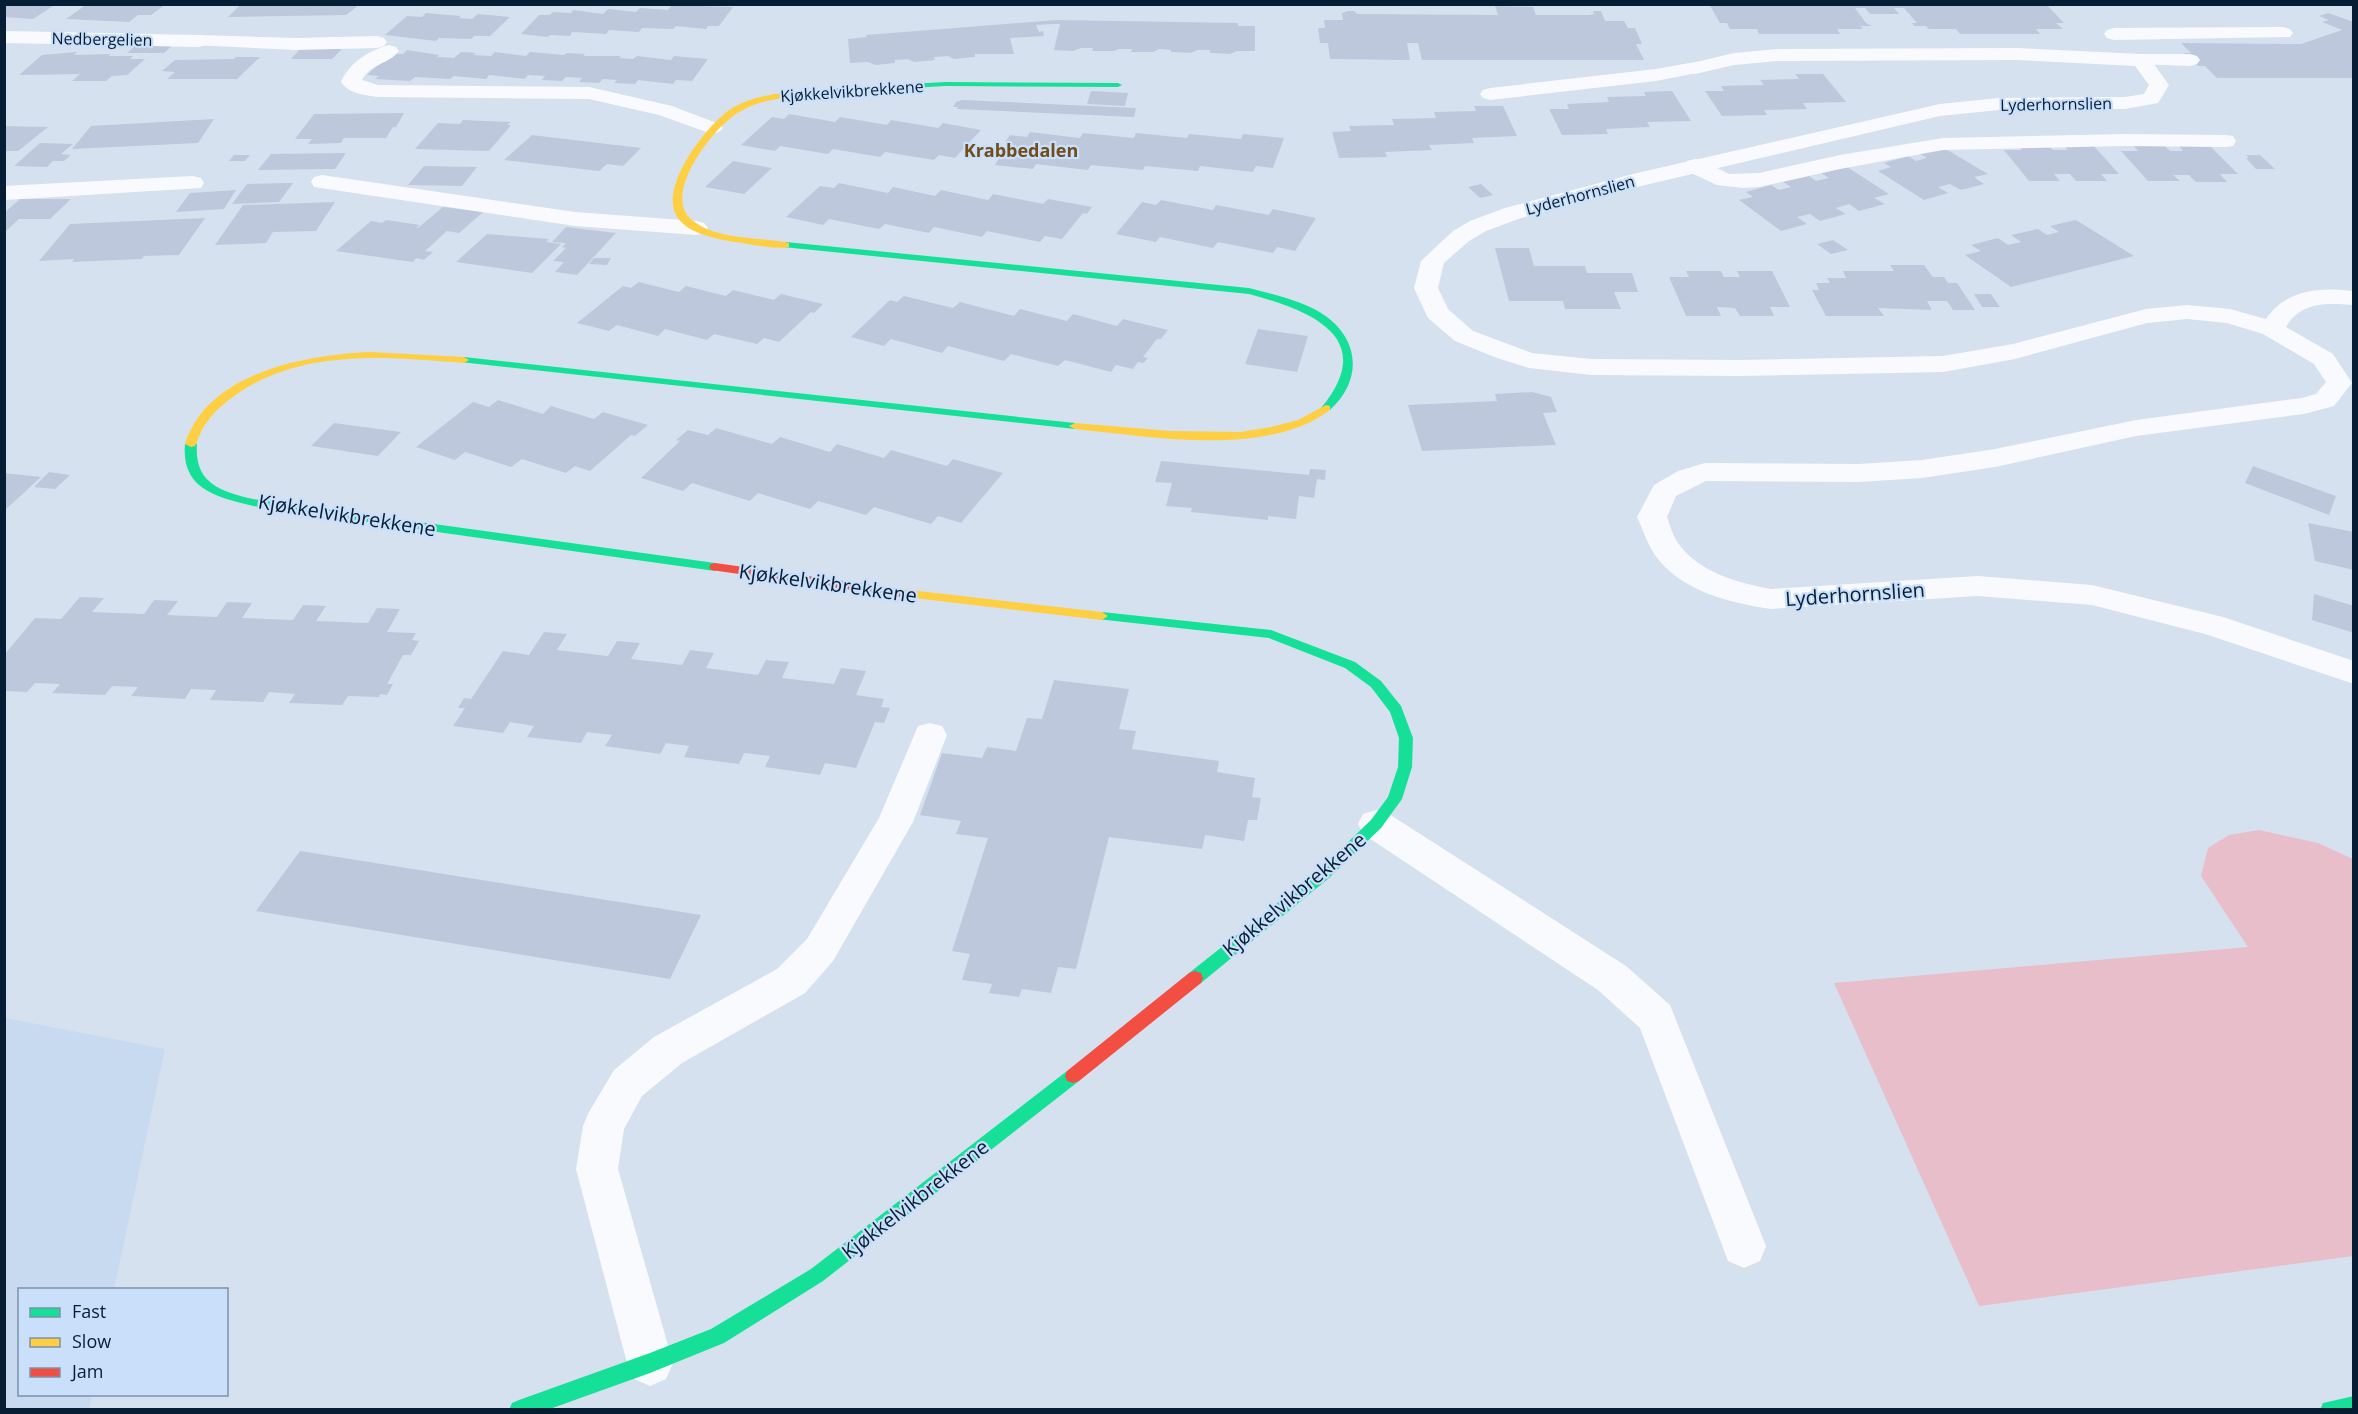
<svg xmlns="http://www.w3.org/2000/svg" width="2358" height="1414" viewBox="0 0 2358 1414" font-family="'Open Sans',sans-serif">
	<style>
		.built { fill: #c8daf0 }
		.green { fill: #e8beca }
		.building { fill: #bec8dc }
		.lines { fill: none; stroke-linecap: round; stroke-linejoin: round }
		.lane { fill: #f9fafd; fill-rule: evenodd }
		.street { fill: #f9fafd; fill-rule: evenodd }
		.fast { fill: #16e098; fill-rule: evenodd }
		.slow { fill: #ffcf43; fill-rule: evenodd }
		.jam { fill: #f24e42; fill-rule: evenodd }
		.labels { text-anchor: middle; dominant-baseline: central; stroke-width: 4.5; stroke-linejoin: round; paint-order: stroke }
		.far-street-label { font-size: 16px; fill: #071d34; stroke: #cae0fa }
		.far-quarter-label { font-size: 18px; font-weight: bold; fill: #704d1b; stroke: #cae0fa }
		.street-label { font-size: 20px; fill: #071d34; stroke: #cae0fa }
	</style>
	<rect width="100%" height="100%" fill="#d5e1ef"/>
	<path class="built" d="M5,1018L165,1049L114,1289L20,1290V1394L92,1395L89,1409H5Z"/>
	<path class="green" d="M2259,830L2318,843L2353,859V1256L1979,1306L1834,983L2248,947L2201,876L2208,848L2229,835Z"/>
	<path class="building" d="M4,4H56L33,19L4,17Z
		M87,4H166L151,15H138L129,22L66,19Z
		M241,4H360L346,15L228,17Z
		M1709,4H2046L2064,23H2056L2063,29H2036L2040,34H1960L1956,29H1929L1926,26H1914L1912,23H1917L1904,8H1894L1899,14H1870L1865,8H1855L1866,23L1872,26H1860L1863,29H1837L1840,34H1759L1757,29H1730L1727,23H1720Z
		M672,5L733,7L719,26H708L706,29L676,26L673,29L642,28L639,32L609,30L606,34L572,32L570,36L550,35L548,37L521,34L539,15H550L553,12L571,13L573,10L603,14L608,9L636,12L640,8L668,10Z
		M1495,6L1533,7L1536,15H1589L1594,14L1593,11H1601L1605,21H1624L1628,28H1635L1642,44H1636L1644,60H1422L1418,43H1407L1410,60L1330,59L1328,43H1320L1318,28H1325L1324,20H1343L1342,13L1348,11H1354L1357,14L1498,15Z
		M426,13L461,16L459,18L472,19L478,14L510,17L490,36H474L471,39L439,38L436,41L385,35L407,16L422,17Z
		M2328,13L2354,22V78H2217L2205,66H2198L2184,53H2191L2181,43L2301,44L2342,30L2322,22L2329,20L2319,16Z
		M1056,20L1238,23V26H1255V51H1237L1230,54L1210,53V50H1197L1191,53L1171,52V50L1159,49L1153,52H1131L1132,49H1119L1114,51H1092L1093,48H1081L1073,51L1054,50L1060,24H1053L1036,25L1039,32L1043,31L1044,36L1010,38L1014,54H975V57L954,59L948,56L934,57L935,60L914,62L908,59L895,60V63L876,65L868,62L850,63L848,39L867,37L866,35Z
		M136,45H173L164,53H127Z
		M301,48L342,49L332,59H291Z
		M407,50L439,55L437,57L454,58L461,52L476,53L473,55L491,56L495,52L526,56L530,52L564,55L567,53L585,54L583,56H621L619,58L633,59L637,56L671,60L674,56L708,59L692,81L676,80L673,84L638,80L635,84L614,83L617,80L603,79L599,83L579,82L582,78L566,77L562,81L542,80L545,76L528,75L525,79L489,75L486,79L454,76L450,79L415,77L410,81L375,79L379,76L367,75L390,54H403Z
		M77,52L74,55L110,54L109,56H133L130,59H145L127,75L112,76L106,81H72L80,74L19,75L42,55Z
		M236,57H260L237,79H167L175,72L162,71L175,60L234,59Z
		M1795,74H1823L1846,102L1803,103L1807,109L1764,110L1767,115L1722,116L1705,91H1724L1721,86L1764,85L1760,80L1799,79Z
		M1091,91L1128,93L1125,106L1087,104Z
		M1672,91L1691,121L1647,122L1650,127L1606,129L1608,134L1562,135L1549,109H1569L1567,104L1609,102L1607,97L1646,96L1644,92Z
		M962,100L1136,108L1134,117L957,109L958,107H953L956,102Z
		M1474,106H1503L1517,136L1472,138L1474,143L1429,145L1432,150L1385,152L1387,157L1339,158L1332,132L1351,131L1349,126L1394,125L1392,119L1436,118L1434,112L1476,111Z
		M404,113L396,127H393L386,138H344L341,143L308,144L312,139H295L314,114Z
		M789,114L835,122L840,117L887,125L891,120L938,128L943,123L981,130L955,158L939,155L934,160L885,152L880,157L833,149L828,154L780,146L775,151L741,145L772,117L784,119Z
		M214,119L198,143L72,149L91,126Z
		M463,120L511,122L507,125H511L489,151L415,149L438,123L460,124Z
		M4,126L48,127L18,151H4Z
		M1030,132L1080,138L1083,133L1134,138L1136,133L1187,138L1189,134L1241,139L1243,134L1284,138L1273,168L1256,166L1253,172L1200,166L1198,171L1145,166L1143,170L1091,165L1088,170L1036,164L1033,169L995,165L1009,142H1005L1010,135L1027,137Z
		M532,135L641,148L623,166L607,164L599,171L504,160Z
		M40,143L73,144L61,154L71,155L64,161H53L47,167L14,166Z
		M2017,145H2048L2053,150H2068L2063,145H2093L2119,174H2101L2107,181H2076L2070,174H2054L2060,181H2029L2004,150H2022Z
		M2133,145L2165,146L2170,151H2183L2179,146H2210L2238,174H2220L2227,182H2196L2189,175H2173L2180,181H2148L2121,151H2138Z
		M1944,148L1988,174L1974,177L1984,184L1961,190L1950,184L1938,187L1948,193L1924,200L1878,171L1891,167L1884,163L1908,156L1916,161L1927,158L1920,154Z
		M346,153L335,169L258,170L271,154Z
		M234,155H250L245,161H229Z
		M2246,155H2260L2275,169H2256L2246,158H2249Z
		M733,161L772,168L744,194L705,187Z
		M424,166L477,167L462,186L408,185Z
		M1847,167L1889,194L1874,198L1885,204L1859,211L1849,204L1836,208L1846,214L1820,221L1810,214L1797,217L1807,224L1781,231L1739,200L1753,197L1746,192L1771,185L1779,190L1791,187L1783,182L1809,176L1816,181L1829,178L1821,173Z
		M293,183L279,202L232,204L247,184Z
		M839,183L888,193L893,187L935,196L941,190L988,200L993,194L1043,204L1048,199L1092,207L1087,214L1083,213L1062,239L1045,236L1040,242L987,231L982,237L934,227L929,233L885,224L879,229L829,219L823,225L786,217L820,186L834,188Z
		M1481,184L1493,195L1480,198L1468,187Z
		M236,190L224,209L176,212L190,193Z
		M20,199H71L50,219H19L4,233V213Z
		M1161,200L1213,210L1216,205L1269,215L1273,209L1316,218L1295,251L1277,247L1273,253L1218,242L1213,248L1160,237L1156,242L1116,234L1142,202L1156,205Z
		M335,202L316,231L273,232L266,243L215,245L243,205Z
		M443,207L483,212L459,233L447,231L425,251L433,252L424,260L416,258L413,262L336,251L371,221L382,223L386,220L420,225L416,228H418Z
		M205,218L179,255L144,256L142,259L72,262L74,259L39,261L70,224Z
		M2076,220L2134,256L2011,287L1965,255L1981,251L1971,245L1998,238L2008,245L2021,242L2011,235L2038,229L2047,235L2059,232L2050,226Z
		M566,227L616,233L577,275L555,272L564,262L553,261L566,248L562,247L566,243L552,242Z
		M487,234L549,239L546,242L561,244L532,273L456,262Z
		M1833,240L1848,250L1831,254L1817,244Z
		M1495,248H1529L1534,266H1585L1587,273H1632L1638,292H1614L1621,309H1565L1563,301H1509Z
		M594,258H611L607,265L589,264Z
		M1890,265H1924L1933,277H1944L1948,283H1957L1975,310H1953L1947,301H1927L1932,310L1878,308L1884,316H1826L1812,290H1819L1816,283H1830L1827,278H1846L1843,271H1894Z
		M1686,271H1721L1724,277H1740L1737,271H1772L1790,307H1770L1774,316H1740L1735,308L1717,307L1721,316H1686L1669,277H1689Z
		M639,282L679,292L686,286L726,296L733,290L774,300L781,294L823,304L814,313L811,312L779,342L764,338L757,344L714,334L707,340L665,329L658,336L617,325L609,331L577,323L623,286L631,288Z
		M1974,294H1991L2000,307H1982Z
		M904,296L953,308L960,302L1014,316L1020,309L1067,321L1073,314L1117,326L1123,319L1168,330L1161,339H1157L1143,357L1148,358L1143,363L1138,362L1133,369L1116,365L1111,372L1065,360L1058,366L1011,354L1004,361L948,346L942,353L891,339L884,346L851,337L890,300L897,302Z
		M1258,329L1308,336L1297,372L1245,364Z
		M1532,392L1551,397L1557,412L1543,413L1556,445L1422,451L1408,405L1497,401L1495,394Z
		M498,400L543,414L551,406L594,419L603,412L648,425L635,436L631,435L590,471L575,466L566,473L522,459L511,467L465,452L455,460L416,447L473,402L489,407Z
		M334,423L401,432L378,456L311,446Z
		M716,428L772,444L780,437L830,452L837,444L884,458L891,450L947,466L953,459L1003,473L961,523L938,516L931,524L874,507L866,515L818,501L810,509L758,493L750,501L692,483L683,491L641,478L680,441L676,440L688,430L708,435Z
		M1161,461L1309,475L1310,469L1326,470L1325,480L1317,479L1314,498L1299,496L1296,519L1268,516V520L1191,512L1192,508L1166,506L1172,483L1155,482Z
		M2253,466L2336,496L2329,515L2245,483Z
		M49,472L70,475L55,489L34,487Z
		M4,473L41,477L4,511Z
		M2308,523L2354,532V570L2315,561Z
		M2314,594L2354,606V633L2312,620Z
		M80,597L104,598L92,612L144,614L154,600L178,601L167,615L217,617L227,602L252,603L242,618L293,620L303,605L326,606L316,621L368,623L377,608L400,609L387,632L416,633L412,640L419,641L411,655H403L387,684H393L387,695L380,694L379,697L348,696L342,705L289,703L295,694L269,692L263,702L210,700L216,690L191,689L185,699L131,696L138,687L112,686L105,695L52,693L60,684L35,683L27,692L4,691V655L35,618L61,619Z
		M544,632L567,634L557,650L608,656L617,641L640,643L631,659L682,665L690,650L714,653L706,668L758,675L766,660L789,662L782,678L834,684L841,668L866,671L856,695L884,699L881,707L890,708L884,723L875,722L856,768L825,763L820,775L765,767L770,756L744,753L739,764L684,757L689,746L666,743L660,754L605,746L612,735L587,732L581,743L527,737L534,726L510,722L503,733L453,726L465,708H458L464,698L471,699L503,651L529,655Z
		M1054,680L1129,689L1119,729L1136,731L1132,749L1219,761L1217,772L1255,778L1252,797L1261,798L1257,820H1248L1244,841L1205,835L1202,849L1109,837L1076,969L1058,967L1051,993L1022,989L1019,997L989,993L992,984L962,980L970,954L952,951L988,838L956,834L961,821L920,815L942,753L982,758L987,747L1016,751L1027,718L1042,719Z
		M300,851L701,915L670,979L256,911Z"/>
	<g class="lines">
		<path class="lane" d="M2283,27L2290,29L2293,33L2290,37L2114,40L2107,38L2104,34L2107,30L2114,28Z
			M199,35L296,38L377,36L384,38L387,42L384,46L377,48L296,50L192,45L189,41L192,37Z
			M389,45L396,47L399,51C389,64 370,64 362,80L378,85L589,87L672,106L719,124L723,128L719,132L712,134L659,115L589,99L378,97C365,95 349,94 341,82C349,63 369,50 389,45Z
			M2141,54H2190L2197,56L2200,60L2197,64L2190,66L2134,64L2131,60L2134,56Z
			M1695,62L1702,64L1705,68L1702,72L1656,81L1490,100L1483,98L1480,94L1483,90L1490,88L1656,69Z
			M2125,134L2225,135L2233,136L2236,141L2233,146L2225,147L2125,146L1943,150L1840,169L1759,187L1743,188L1717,185L1687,171L1684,166L1687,161L1695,159L1703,161L1729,174L1759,173L1840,155L1943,138Z
			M322,175L575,212L696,221L704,223L708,228L704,233L696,235L575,226L314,187L311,182L314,177Z
			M1376,810L1389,814L1626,966L1670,1005L1766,1246L1760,1261L1744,1268L1728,1261L1640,1028L1598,990L1363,834L1358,824L1363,814Z"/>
		<path class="street" d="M4,31L199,35L206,37L209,41L206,45L199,47L4,43Z
			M2017,48L2141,54L2148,56L2169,85L2158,103L2125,109L1999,110L1940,116L1641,186L1521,218L1486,231L1469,241L1444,263L1438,288L1448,309L1473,331L1532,353L1591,359L1739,360L1943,356L2013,344L2146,309L2187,305L2230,309L2266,319C2286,289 2320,287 2354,291V305C2327,303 2301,301 2286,327L2333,354L2352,383L2334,406L2304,414L2136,436L1995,467L1922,478L1859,482L1706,481L1676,496L1667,517C1670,525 1673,536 1678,543C1698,572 1738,583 1771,589L1978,576L2092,585L2223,617L2354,661V684L2205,634L2092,605L1978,596L1771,609C1730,603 1680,591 1655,555C1647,543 1643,530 1637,517L1654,485L1678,471L1705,463L1859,464L1922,460L1995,449L2136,420L2302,398L2316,394L2326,382L2314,364L2263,334L2227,323L2187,319L2147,323L2015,359L1943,372L1739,376L1591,375L1529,368L1497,358L1455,341L1428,318L1414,288L1421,261L1453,231L1470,221L1505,208L1637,173L1940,104L1999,98L2125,97L2144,94L2149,85L2135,66L2017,60L1778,61L1734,65L1695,74L1688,72L1685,68L1688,64L1734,53L1778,49Z
			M193,176L201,178L204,183L201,188L4,200V186Z
			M930,723L942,726L947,735L913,822L833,961L805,993L682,1063L642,1096L624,1129L618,1169L673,1363L666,1379L650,1386L634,1379L627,1363L576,1169L583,1126L589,1112L614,1070L654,1037L777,969L807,939L879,818L918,726Z"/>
		<path class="fast" d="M945,82L1118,83L1122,85L1118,87L945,86L809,94L805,92L809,90Z
			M786,242L1249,288C1272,294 1295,299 1316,310C1358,333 1366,377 1330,410H1322L1321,408C1380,337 1309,310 1249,294L783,247L781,245Z
			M464,357L1075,423L1081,426L1075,429L460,362V358Z
			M191,441L197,444C194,483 220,491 253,499L715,563L721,567L715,571L253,506C216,497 181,489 185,444Z
			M1102,612L1271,630L1355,662L1381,681L1401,706L1413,738L1412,767L1402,799L1381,828L1329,878L1201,983L1195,985L1189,983L1187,978L1189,973L1319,870L1371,820L1388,797L1398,767L1399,738L1390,712L1371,687L1345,668L1269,638L1097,619L1096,616Z
			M1073,1069L1079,1071L1081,1076L1079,1081L823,1281L724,1343L650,1373L547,1410H509L512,1403L519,1400L650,1353L711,1329L811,1269L1067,1071Z
			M2354,1396V1410H2320L2323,1403Z"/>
		<path class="slow" d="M809,90H812V94C788,98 763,98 741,111C715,124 660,195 692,220C718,241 758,236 789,243V247C773,250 752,244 735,242C717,239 688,234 677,217C658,187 708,122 734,107C756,95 784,92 809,90Z
			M370,352L464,357L469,360L464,363C388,357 304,348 237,394C226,402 215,410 207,422C201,429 199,438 195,446L191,447L185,444C207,372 306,355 370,352Z
			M1326,405L1330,406V410C1322,415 1314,421 1306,424C1239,453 1145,436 1075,429L1069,426L1075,423L1170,431L1240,432L1271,427L1298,420Z
			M901,589L1102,612L1108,616L1102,620L897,596L895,593Z"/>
		<path class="jam" d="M715,563L901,589L907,593L901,597L711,570L709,567L711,564Z
			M1195,971L1201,973L1203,978L1201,983L1079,1081L1073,1083L1067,1081L1065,1076L1067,1071L1189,973Z"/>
	</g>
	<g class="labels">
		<g class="far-street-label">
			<text transform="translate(102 39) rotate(1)">Nedbergelien</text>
			<text transform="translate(852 91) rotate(-4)">Kjøkkelvikbrekkene</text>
			<text transform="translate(2056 104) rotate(-1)">Lyderhornslien</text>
			<text transform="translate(1580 195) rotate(-15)">Lyderhornslien</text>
		</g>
		<g class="far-quarter-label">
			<text x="1021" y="150">Krabbedalen</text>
		</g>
		<g class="street-label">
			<text transform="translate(347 515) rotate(9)">Kjøkkelvikbrekkene</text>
			<text transform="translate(828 583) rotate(8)">Kjøkkelvikbrekkene</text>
			<text transform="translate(1855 594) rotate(-4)">Lyderhornslien</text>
			<text transform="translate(1294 894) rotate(-40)">Kjøkkelvikbrekkene</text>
			<text transform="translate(915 1199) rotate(-38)">Kjøkkelvikbrekkene</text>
		</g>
	</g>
	<rect width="2358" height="1414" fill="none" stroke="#071d34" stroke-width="12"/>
	<rect x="18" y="1288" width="210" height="108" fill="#cae0fa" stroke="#7c92ab" stroke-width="1.5"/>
	<rect x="30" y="1308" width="30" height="9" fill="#16e098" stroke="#7c92ab" stroke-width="1.5"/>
	<text x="72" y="1318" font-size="18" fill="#071d34">Fast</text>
	<rect x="30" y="1338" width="30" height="9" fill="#ffcf43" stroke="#7c92ab" stroke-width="1.5"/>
	<text x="72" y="1348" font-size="18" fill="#071d34">Slow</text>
	<rect x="30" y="1368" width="30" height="9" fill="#f24e42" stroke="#7c92ab" stroke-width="1.5"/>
	<text x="72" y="1378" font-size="18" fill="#071d34">Jam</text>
</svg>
